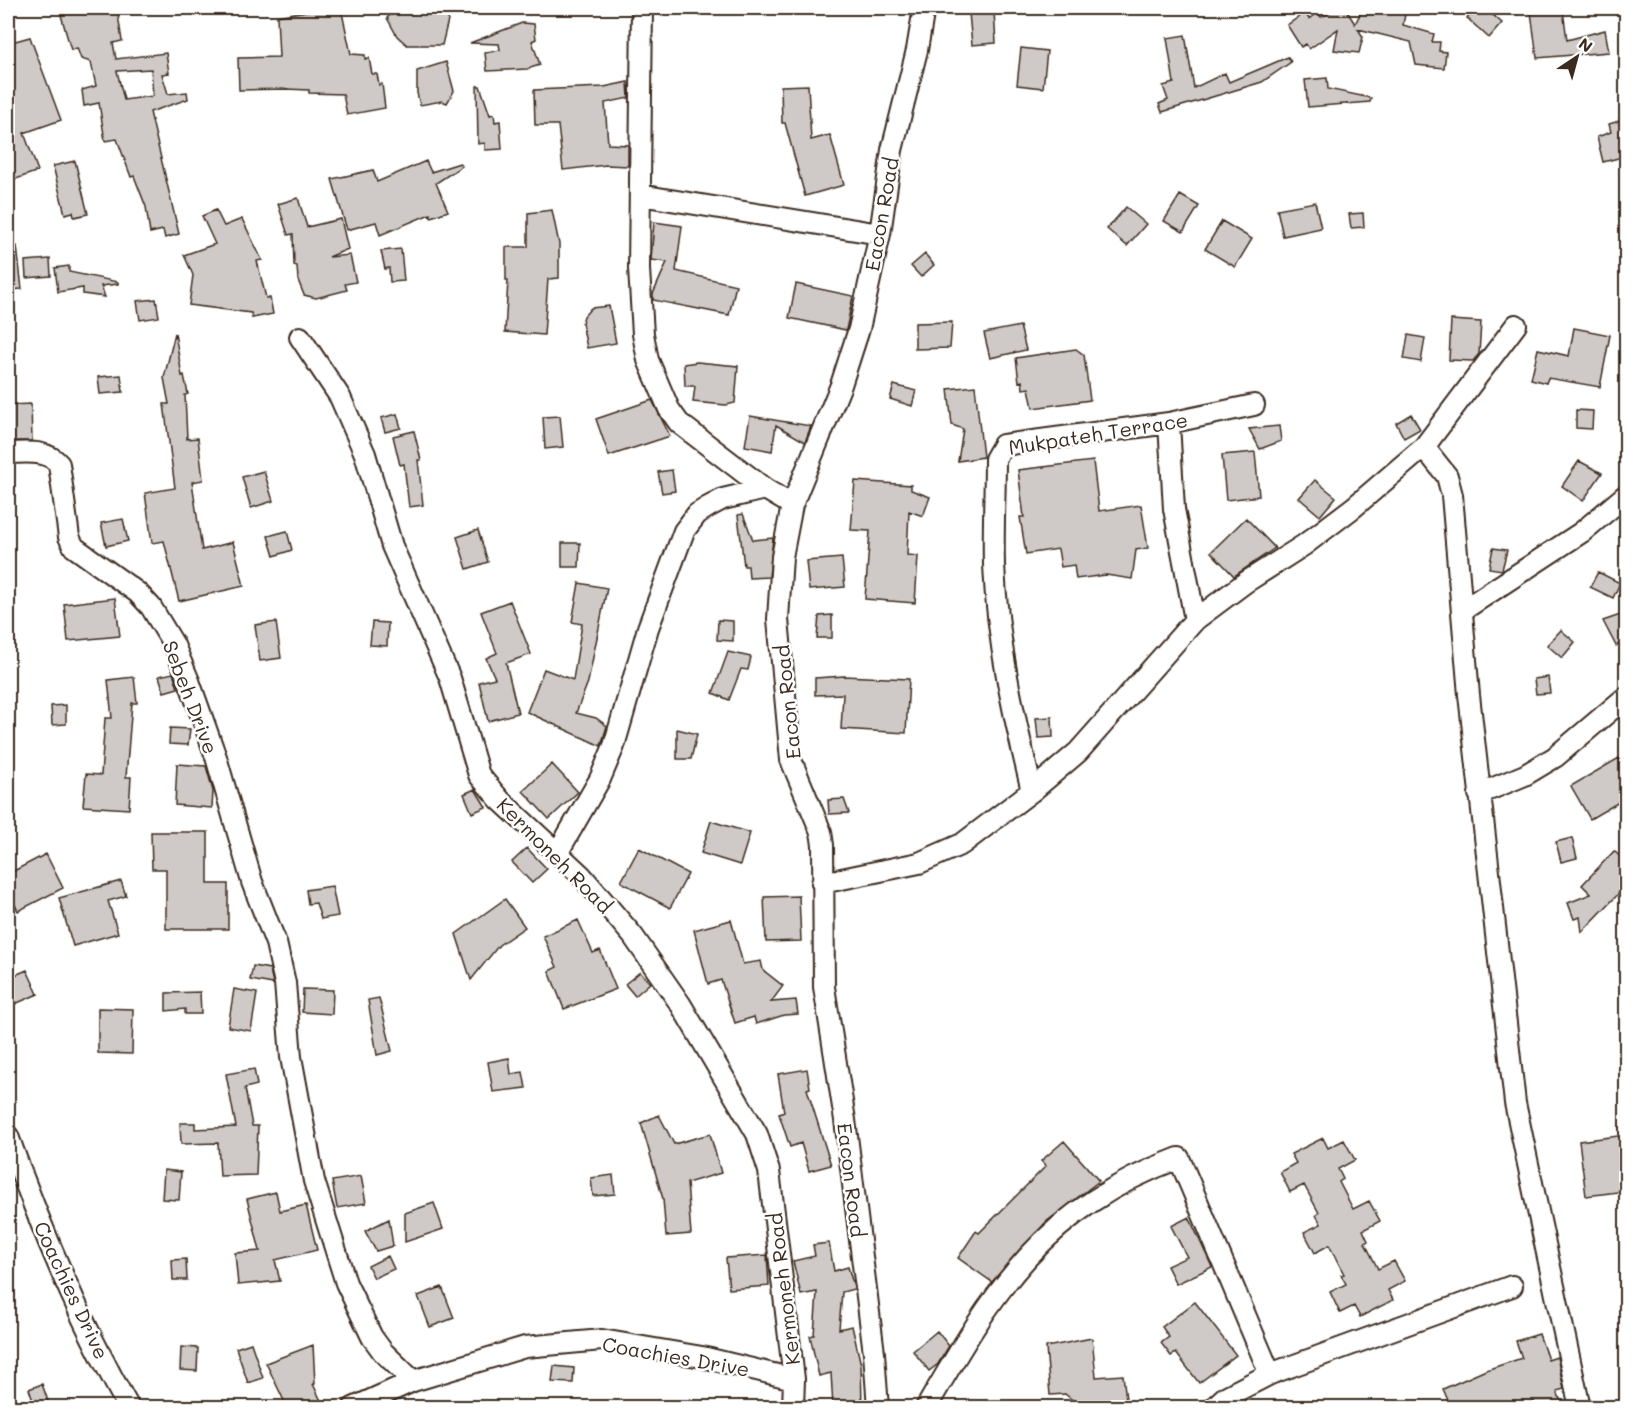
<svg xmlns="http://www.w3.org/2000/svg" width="1634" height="1415" viewBox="0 0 1634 1415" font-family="Mali,sans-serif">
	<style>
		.building { fill: #cfcac7; stroke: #3b2a1e; stroke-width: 1.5; fill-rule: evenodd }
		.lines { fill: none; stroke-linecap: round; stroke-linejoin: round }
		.minor-casing { stroke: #3b2a1e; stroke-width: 24 }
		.minor { stroke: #fff; stroke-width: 20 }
		.labels { text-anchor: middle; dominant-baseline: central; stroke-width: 5; stroke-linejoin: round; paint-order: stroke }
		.street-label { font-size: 20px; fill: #3b2a1e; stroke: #fff }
	</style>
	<rect width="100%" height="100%" fill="#fff"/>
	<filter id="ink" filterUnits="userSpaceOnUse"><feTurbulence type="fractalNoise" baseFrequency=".0167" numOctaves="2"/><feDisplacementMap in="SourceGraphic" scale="12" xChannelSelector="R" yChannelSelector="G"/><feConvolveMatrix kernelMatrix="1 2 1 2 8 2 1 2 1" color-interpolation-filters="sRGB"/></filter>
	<g filter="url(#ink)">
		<path class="building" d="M59,8H117L122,41L113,43L116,59L166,53L169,73L162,74L168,94L187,92L188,99L150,112L179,234L165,238L163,230L150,233L146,207L134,176L131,177L117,139L105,141L99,103L84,106L82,90L96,86L91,62L81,59L77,48L71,50ZM151,69L153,96L124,100L117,71Z
			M324,8H341L351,54L365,55V59L369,58L372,74H377L379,85L382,84L385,108L347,115L343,94L309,93V90L286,89L239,90L238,58L279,57L277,16Z
			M391,8H451L442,45H407L397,36L387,18L390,15Z
			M1338,8H1345L1355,24L1363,8H1378L1405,14L1403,25L1434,34L1432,42H1440L1439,51L1446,52L1444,68L1416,65L1411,42L1358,29L1363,37L1359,53L1334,50L1338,29L1309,49L1306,44L1301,47L1287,25L1305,13L1309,19L1318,12L1321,17Z
			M1477,8H1485L1502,23L1489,38L1467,18Z
			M1563,10L1567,40L1605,30L1609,52L1537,58L1531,12Z
			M994,11L996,43L972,45L969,13Z
			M522,23L534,24L536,39L532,41L540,65L527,69L487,71L485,53L500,50L499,44L470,43Z
			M1185,35L1194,88L1225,73L1229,82L1288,57L1291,62L1262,82L1162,112L1159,104L1168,100L1163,86L1174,83L1167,38Z
			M30,37L61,120L24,133L38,171L8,182V43Z
			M1021,48L1047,51L1043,88L1017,85Z
			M446,62L454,91L447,103L442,101L420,105L417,93V71Z
			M1327,78L1328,89L1371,98L1370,102L1308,107L1305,80Z
			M628,82L629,98L605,103L608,144L628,145V166L606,165L563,170L558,125H535L534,90L604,87Z
			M808,85L811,140L830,135L844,185L805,196L785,123H782L781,86Z
			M477,86H480L490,115L494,114L495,122L500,121L502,149L485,150V143L478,144Z
			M1626,119V156L1603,162L1597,137L1611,132L1609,124Z
			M75,161L88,214L74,217L73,212L65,214L53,166Z
			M426,161L431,172L460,163L462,166L436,183L448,211L431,217L430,214L380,235L376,222L347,230L332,179L373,170L377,182Z
			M1180,195L1199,206L1183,232L1164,221Z
			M298,198L307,227L341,219L348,249L329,257L350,255L356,282L345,284L347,290L316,298L304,295L298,280L297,266L294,265L293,234L288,235L278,204Z
			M1315,202L1321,228L1283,236L1277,209Z
			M1126,207L1146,224L1127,246L1107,229Z
			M216,210L224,226L242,219L262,260L257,261L266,298H270L273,314L252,318L251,313L189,305L193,275L184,255L215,244L202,216Z
			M552,210L559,244V278L548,279L544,335L505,332L508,280H506V247H528V213Z
			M1363,213L1364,227L1351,228L1349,214Z
			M1222,221L1252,239L1235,267L1205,249Z
			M654,222L682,226L676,271L736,285L729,315L653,300V294L667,262L651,260Z
			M17,246L22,289L8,290V247Z
			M401,249L404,281L390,282L389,268L385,269L381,251Z
			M925,254L934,265L921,277L911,266Z
			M50,259L51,276L26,278L25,261Z
			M69,266V272L118,282V284L101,286L105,297L83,294V288L58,292L55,268Z
			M796,284L853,296L846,330L789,318Z
			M156,299L159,317L140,320L137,301Z
			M609,306L616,343L587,348L582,323L584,316L591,308Z
			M1451,320L1481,322L1479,354L1473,361L1449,360Z
			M952,322L950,348L915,349V323Z
			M1020,326L1026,350L990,358L984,333Z
			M1574,328L1610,335L1600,387L1548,378L1546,383L1531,379L1538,349L1569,356Z
			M175,333L182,376L184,375L188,394L185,395L187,439L198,438L203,480L192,482L202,550L233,542L244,586L179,601L164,541L152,543L145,493L175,488L164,404H169L164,378Z
			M1408,335L1425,338L1421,362L1404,359Z
			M1076,349L1084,355L1090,400L1033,408L1029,388L1023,389L1022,381L1019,382L1016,358Z
			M697,362L738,366L735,403L726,405L693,402L695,386H685L684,364Z
			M121,375L123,392L100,394L98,377Z
			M894,385L916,391L912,406L890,399Z
			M975,386L983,457L958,461L963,429L952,425L948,389Z
			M652,400L670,436L609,456L596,419Z
			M31,404L32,441H8V405Z
			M1576,410L1593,411L1592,429L1576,428Z
			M397,414L401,428L385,432L381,418Z
			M1411,414L1420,429L1404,438L1396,423Z
			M560,416L563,447L545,449L543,417Z
			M750,416L768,419L811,426L805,442L776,425L772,451L745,446Z
			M1279,426L1281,441L1260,449L1249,429Z
			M414,431L421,460H418L423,505L409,507L404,464L400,465L393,436Z
			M1255,452L1259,496L1226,500L1222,455Z
			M1093,461L1099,511L1141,505L1148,548L1136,550L1132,579L1106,575L1076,579L1074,565L1061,567L1058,549L1026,554L1020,517H1024L1018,470Z
			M1579,461L1602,473L1583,501L1562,486Z
			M672,470L675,491L662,493L658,472Z
			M264,471L273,501L251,508L242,477Z
			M1315,480L1336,497L1320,516L1299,498Z
			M855,481L911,485V490L930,497L923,516L909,511L907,555L918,556L915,603L865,599L870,531L851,530Z
			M743,514L753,540L773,538L769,577L749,578L748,566H744L738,515Z
			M1246,518L1275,548L1234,576L1211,552Z
			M123,519L128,541L106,546L101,523Z
			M478,530L488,562L467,569L457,537Z
			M287,531L292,550L274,556L268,536Z
			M562,543H580L579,567H562Z
			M1493,548L1507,550L1502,570L1489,568Z
			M842,558L845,587L809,590L806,561Z
			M1598,572L1620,583L1613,598L1590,587Z
			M579,583L607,588L588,682L576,713L596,718L607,726L601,746L527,712L544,669L573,680L582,624L572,622Z
			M115,598L120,636L68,641L64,604Z
			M510,601L531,654L506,663L518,713L488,721L479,682L495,678L486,658L497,653L481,612Z
			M1626,613V640L1616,646L1603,621Z
			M832,615V638H817L819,616Z
			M718,620L733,621V641L717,640Z
			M276,622L281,658L260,661L255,625Z
			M372,622L388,623L387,646L370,645Z
			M1561,630L1575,642L1562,658L1547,645Z
			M728,652L751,657L748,670L741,669L729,700L713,693Z
			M173,673L178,688L164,692L159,676Z
			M844,676L909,679L906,733L841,729L843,694L815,695V678Z
			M134,677L137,703H132L126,777H131L129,809L83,806L86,774L101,775L105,718H112L108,680Z
			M1548,677L1550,693L1536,694L1534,679Z
			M66,705V724L52,725L51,706Z
			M1052,717L1053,737L1038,738L1036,718Z
			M170,728L190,729L188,745L169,744Z
			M677,729L697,734L691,759H677Z
			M1619,758L1626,770V798L1590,819L1571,786Z
			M177,764L206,766L213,791L212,808L175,805Z
			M552,764L578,792L549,819L523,791Z
			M475,789L486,807L472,813L464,794Z
			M844,799L849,813L829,814L828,800Z
			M711,821L750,833L740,865L701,853Z
			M151,832H208V884H228V929H166V869H152Z
			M1572,838L1577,858L1561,862L1556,842Z
			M527,848L547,869L532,883L512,862Z
			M639,848L688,874L670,908L621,882Z
			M1614,851L1626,862V886L1582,932L1580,917L1574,919L1568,903L1591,894L1582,885Z
			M46,854L63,888L18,911L8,890V874Z
			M121,881L126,896L108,901L118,933L73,946L59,898Z
			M332,886L338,916L321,919L316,903L308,904L306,890Z
			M799,896L801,941L766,942L764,897Z
			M505,899L525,927L499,945L471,980L456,934Z
			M578,920L593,953L600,950L616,989L564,1009L549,971L557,967L543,936Z
			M731,920L743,964L761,961L763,970L783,986L771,1002L796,1000L798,1014L784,1015L756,1024L754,1017L735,1023L721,980L708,984L694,930Z
			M253,966L270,969L273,984L250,980Z
			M27,970L38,994L15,1004L8,986V978Z
			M640,972L650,983L635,996L625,984Z
			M234,989L257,993L251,1031L228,1027Z
			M303,989L333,990L332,1014L302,1012Z
			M200,992L201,1014H185V1009L166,1011V993Z
			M379,998L392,1051L377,1055L368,1000Z
			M98,1008L133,1009L132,1054L98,1053Z
			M509,1058L511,1074L523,1072L526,1088L493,1092L488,1062Z
			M254,1069L257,1085L245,1088L252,1126H258L256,1175L220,1176L218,1143L181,1144L180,1123H195V1129L236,1127L226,1074Z
			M807,1069L810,1088L807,1089L831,1165L809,1171L801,1143L790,1147L779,1114L784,1112L778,1074Z
			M659,1115L674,1144L710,1134L721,1173L687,1183L691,1234L666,1236L663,1199L641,1123Z
			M1626,1135V1191L1586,1196L1579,1141Z
			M1323,1138L1328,1148L1344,1140L1355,1160L1338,1169L1343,1179L1339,1182L1353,1209L1369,1201L1380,1221L1363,1230L1368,1241L1365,1243L1378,1269L1394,1261L1405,1281L1388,1290L1393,1300L1360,1317L1354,1306L1340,1313L1330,1292L1346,1284L1341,1275L1344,1274L1329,1245L1315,1253L1304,1232L1321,1224L1316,1215L1319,1213L1304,1185L1290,1192L1280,1172L1296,1163L1291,1154Z
			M1064,1141L1099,1181L1046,1222L992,1282L958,1258L976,1231L979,1233L1046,1166L1041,1161Z
			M164,1170L181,1172L179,1200L162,1199Z
			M613,1175L615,1194L593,1196L591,1178Z
			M361,1176L366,1203L337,1208L332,1181Z
			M276,1192L280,1211L306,1205L317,1250L275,1260L280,1281L238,1285L235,1253L260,1251L247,1199Z
			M434,1203L443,1229L405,1242V1213Z
			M1189,1217L1212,1267L1176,1284L1167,1266L1187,1257L1171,1226Z
			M389,1219L393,1246L376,1251L365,1231Z
			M829,1243L834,1271L848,1267L854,1287V1289L842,1292L839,1329L852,1326L861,1365L862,1407H833L831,1373L819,1376L810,1336L814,1335L817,1292L801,1295L793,1261L815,1256L813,1245Z
			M767,1255L769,1286L729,1289L726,1258Z
			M388,1256L394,1269L374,1278L368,1266Z
			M186,1259L187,1280H173L172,1260Z
			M442,1287L454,1318L430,1327L418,1296Z
			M1195,1302L1236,1355L1199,1383L1176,1353L1171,1356L1161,1343L1169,1337L1162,1327Z
			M937,1331L949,1346L938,1364L929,1371L913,1351Z
			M1539,1334L1548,1360L1557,1357L1564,1389L1557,1391L1563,1407H1536L1534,1401L1516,1407H1451L1443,1389L1486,1370L1522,1358L1516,1341Z
			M1092,1338L1096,1377L1123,1375L1127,1407H1081L1065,1394L1050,1395L1046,1347Z
			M251,1343L263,1378L248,1383L236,1348Z
			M313,1345L315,1384H313L324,1407H287L266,1363Z
			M181,1347L198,1348L197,1371L180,1370Z
			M554,1366L574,1368L573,1383L552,1382Z
			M42,1384L49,1404L35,1407L29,1389Z"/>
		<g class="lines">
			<g class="minor-casing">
				<path id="minor" d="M642,8L639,269L643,334L648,360L669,409L679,423L765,489L792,505
					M640,195L880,234
					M300,337L340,397L365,454L392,546L450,678L479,775L500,800L581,875L633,936L681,1005L757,1134L769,1171L794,1379L793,1408
					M1169,423L1174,509L1195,620
					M1424,447L1447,476L1452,495L1469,695L1515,1103L1580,1408
					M8,453C26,453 46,449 59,464L69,537L74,547L138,593L151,607L174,645L189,681L216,757L252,882L276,943L285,983L291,1057L314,1181L346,1283L372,1337L383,1352L413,1381
					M1463,610L1582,532L1626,495
					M1032,791C1014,717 997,641 994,565C993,530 995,494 995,459L1003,445L1169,423L1254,405
					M1479,794L1525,775L1555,757L1626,697
					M558,852L600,779L614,746L648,628L684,531L697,514L708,507L723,499L765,489
					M822,883L919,863L962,844L1032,791L1078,752L1195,620L1246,582L1304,545L1354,507L1424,447L1516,325
					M8,1136C41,1229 80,1322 129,1408
					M353,1408L413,1381L525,1347L602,1340L702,1357L794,1379
					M878,1408L874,1353L845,1120L824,987L823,845L821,832L791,760L778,619L782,557L792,505L841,385L859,329L880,234L892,150L917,50L924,8
					M926,1408C995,1289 1044,1208 1179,1158L1270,1374
					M1213,1408L1225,1397L1270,1374L1512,1286"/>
			</g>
			<use href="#minor" class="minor"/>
		</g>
	</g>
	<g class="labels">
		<g class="street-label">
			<text transform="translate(881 214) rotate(-80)">Eacon Road</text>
			<text transform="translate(1098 433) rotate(-9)">Mukpateh Terrace</text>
			<text transform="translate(191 697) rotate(69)">Sebeh Drive</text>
			<text transform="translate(787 702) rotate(-96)">Eacon Road</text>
			<text transform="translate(555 855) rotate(45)">Kermoneh Road</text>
			<text transform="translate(852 1180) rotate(83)">Eacon Road</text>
			<text transform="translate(783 1289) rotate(-97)">Kermoneh Road</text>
			<text transform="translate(72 1290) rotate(65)">Coachies Drive</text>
			<text transform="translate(676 1356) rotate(10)">Coachies Drive</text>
		</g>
	</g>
	<rect width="1634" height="1415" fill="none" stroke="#fff" stroke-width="30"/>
	<rect x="15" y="15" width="1604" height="1385" fill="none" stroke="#3b2a1e" stroke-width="2" filter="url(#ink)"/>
	<g transform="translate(1577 57) rotate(36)" stroke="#ffffff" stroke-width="4.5" paint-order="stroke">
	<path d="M0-4.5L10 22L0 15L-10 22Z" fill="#3b2a1e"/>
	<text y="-9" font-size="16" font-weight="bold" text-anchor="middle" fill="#3b2a1e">N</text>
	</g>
</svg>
